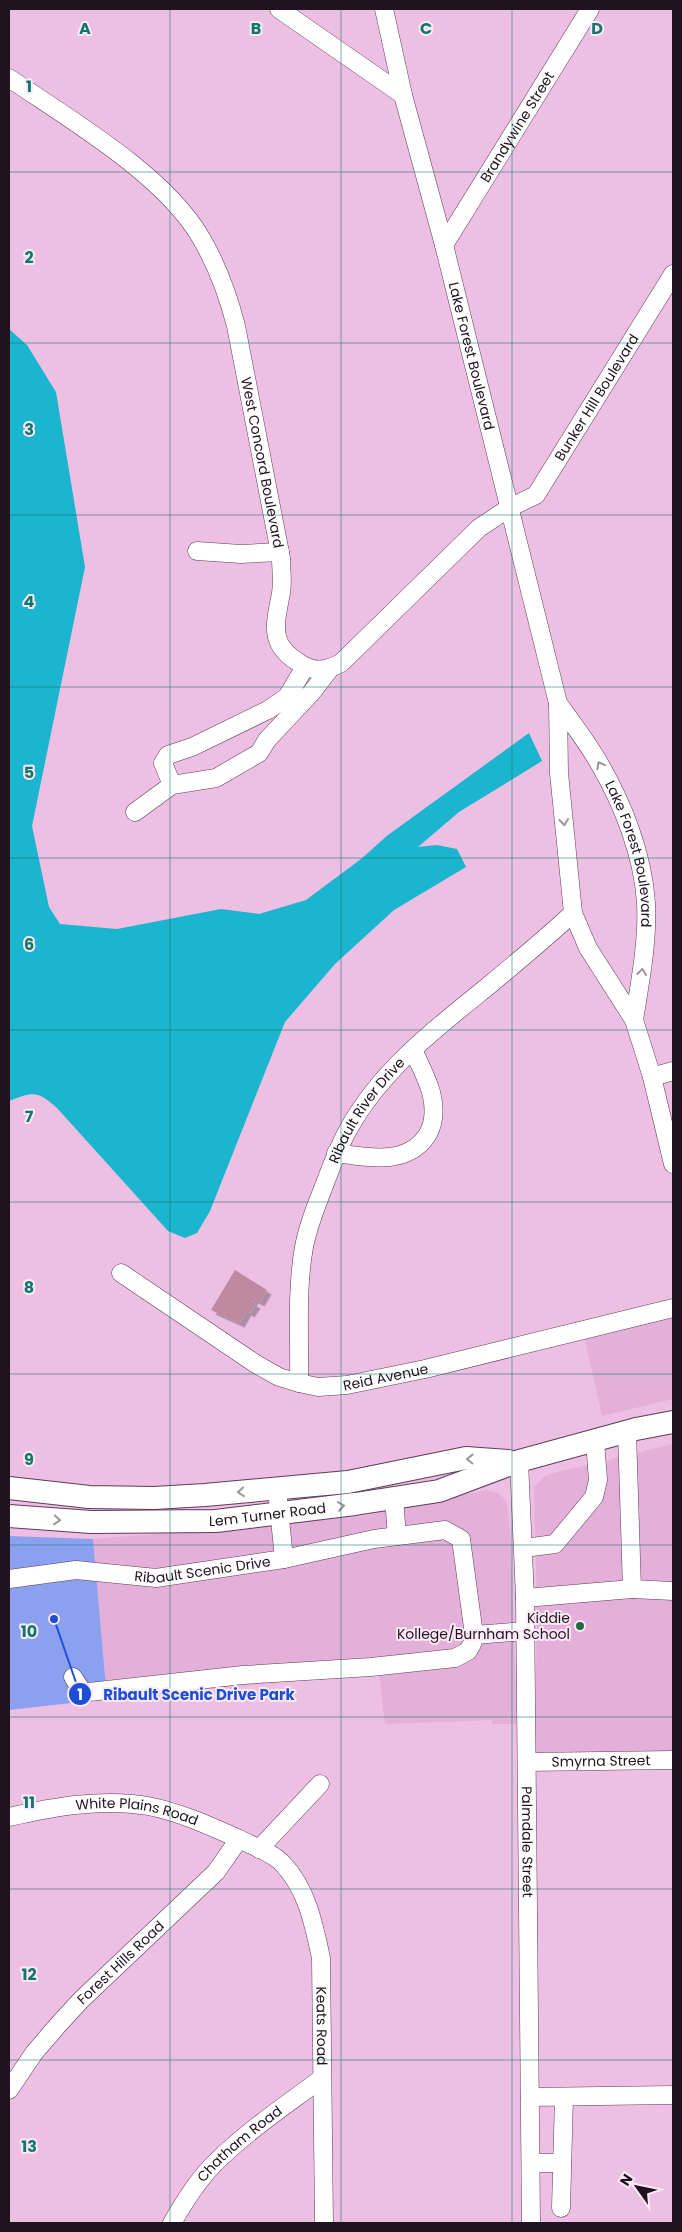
<svg xmlns="http://www.w3.org/2000/svg" width="682" height="2232" viewBox="0 0 682 2232" font-family="Poppins,sans-serif">
	<style>
		.built { fill: #e4b0da }
		.green { fill: #8ca0f0 }
		.water { fill: #1bb5cf }
		.building { fill: #bf8a9f; filter: url(#shadow) }
		.lines { fill: none; stroke-linecap: round; stroke-linejoin: round }
		.minor-casing { stroke: #603a5a; stroke-width: 19 }
		.major-casing { stroke: #603a5a; stroke-width: 24 }
		.minor { stroke: #fff; stroke-width: 18 }
		.major { stroke: #fff; stroke-width: 22 }
		.oneway { stroke: #9b949a }
		.grid { fill: none; stroke: #0f766e; stroke-width: 1; stroke-opacity: 0.55 }
		.poi-dot { fill: #1c6d3d; stroke: #fce9f8; stroke-width: 2 }
		.labels { text-anchor: middle; dominant-baseline: central; stroke-width: 4; stroke-linejoin: round; paint-order: stroke }
		.street-label { font-size: 14px; fill: #21121f; stroke: #fce9f8 }
		.poi-label { font-size: 14px; fill: #21121f; stroke: #fce9f8; text-anchor: end }
		.grid-label { font-size: 16px; text-anchor: middle; font-weight: bold; fill: #0f766e; stroke: #fce9f8; stroke-width: 4; stroke-linejoin: round; paint-order: stroke }
		.leader { fill: none; stroke: #1d4ed8; stroke-width: 2 }
		.callout-dot { fill: #1d4ed8; stroke: #fce9f8; stroke-width: 2 }
		.mark-label { font-size: 15px; text-anchor: middle; font-weight: bold; fill: #fff }
		.callout-label { font-size: 15px; text-anchor: middle; font-weight: bold; fill: #1d4ed8; stroke: #fce9f8; stroke-width: 4; stroke-linejoin: round; paint-order: stroke }
	</style>
	<defs>
		<filter id="shadow"><feDropShadow dx="4.5" dy="4.5" stdDeviation="0" flood-color="#0004"/></filter>
	</defs>
	<rect width="100%" height="100%" fill="#ecbfe3"/>
	<path class="built" d="M673,1316V1399L602,1416L585,1339Z
		M673,1444V1751L535,1752L537,1602L534,1487L546,1475Z
		M487,1490L496,1492L504,1498L507,1504L511,1542L517,1724H492V1720L385,1724L379,1673L107,1699L93,1539L364,1516Z"/>
	<path class="green" d="M9,1536L93,1539L107,1699L9,1710Z"/>
	<path class="water" d="M9,329L27,345L56,392L85,567L32,826L49,907L60,924L117,929L221,909L259,914L306,900L361,859L388,835L529,733L542,761L459,812L418,847L437,845L457,849L466,867L394,910L335,964L285,1022L210,1211L197,1233L185,1238L168,1231L57,1108C37,1090 33,1092 9,1101Z"/>
	<path class="building" d="M235,1270L267,1290L260,1302L254,1299L252,1302L256,1304L250,1313L247,1311L240,1323L211,1310Z"/>
	<g class="lines">
		<g class="minor-casing">
			<g id="minor">
				<path d="M279,9L403,95"/>
				<path id="s1" d="M384,9L403,95L444,245L558,703L559,773L573,913L588,948L634,1020L652,1077L673,1164"/>
				<path id="s2" d="M9,78C69,119 165,175 201,238C217,265 228,295 236,326L281,558C281,569 283,582 281,593C275,625 268,645 301,664C315,673 328,670 341,663L479,528L509,508L536,495L673,274"/>
				<path id="s3" d="M444,245L590,9"/>
				<path d="M197,551L241,554L280,552"/>
				<path id="s4" d="M558,703C572,723 587,742 599,763C623,804 643,855 646,903C648,942 640,982 634,1020"/>
				<path d="M172,785L163,763L168,755L192,747L268,710L287,697L305,667"/>
				<path d="M135,812L172,785L216,778L259,753L267,740L312,692L329,670"/>
				<path d="M652,1077L673,1071"/>
				<path d="M336,1153C367,1157 405,1166 426,1137C435,1124 435,1108 431,1092C427,1078 419,1063 413,1050"/>
				<path id="s5" d="M121,1273L256,1364L279,1377L299,1383L318,1387L347,1385L425,1369L673,1308"/>
				<path id="s6" d="M299,1383C300,1339 296,1291 304,1247C308,1226 316,1206 324,1186C331,1167 338,1148 348,1130C380,1071 436,1028 487,987C516,963 545,939 573,913"/>
				<path d="M627,1432L632,1589L673,1591"/>
				<path id="s7" d="M519,1461L525,1598L531,2223"/>
				<path d="M394,1498L397,1536"/>
				<path d="M524,1548L555,1544L594,1497L598,1480L595,1441"/>
				<path d="M284,1559L374,1539L445,1530L461,1539L474,1635L526,1631"/>
				<path id="s8" d="M9,1579L76,1570L156,1578L284,1559L277,1489"/>
				<path d="M525,1598L632,1589"/>
				<path d="M73,1677L82,1691L89,1692L243,1675L371,1667L455,1658L468,1651L472,1644L474,1635"/>
				<path id="s9" d="M527,1762L673,1760"/>
				<path id="s10" d="M9,1817C53,1807 102,1798 148,1806C179,1812 208,1825 237,1838C250,1845 274,1853 283,1864C307,1889 314,1925 321,1958L324,2223"/>
				<path d="M259,1849L320,1784"/>
				<path id="s11" d="M9,2090L34,2053L58,2025L81,2000L216,1872L239,1839"/>
				<path d="M530,2097L673,2095"/>
				<path d="M531,2163H562"/>
				<path d="M561,2208L564,2097"/>
				<path id="s12" d="M172,2223C183,2204 196,2183 211,2167C244,2133 285,2106 322,2078"/>
			</g>
		</g>
		<g class="major-casing">
			<g id="major">
				<path d="M9,1488L89,1497L154,1498L205,1495L348,1482L466,1458L508,1461"/>
				<path id="s13" d="M9,1516L91,1522L216,1521L355,1504L439,1491L519,1461L636,1429L673,1422"/>
			</g>
		</g>
		<use href="#minor" class="minor"/>
		<use href="#major" class="major"/>
	</g>
	<defs><path id="oneway-chevron" d="M-2-3.5L2.5 0L-2 3.5" fill="none" stroke-width="1.6" stroke-linecap="round" stroke-linejoin="round" transform="scale(1.25)"/></defs>
	<g class="oneway">
		<use href="#oneway-chevron" transform="translate(600 765) rotate(-119)"/>
		<use href="#oneway-chevron" transform="translate(564 822) rotate(84)"/>
		<use href="#oneway-chevron" transform="translate(642 972) rotate(-83)"/>
		<use href="#oneway-chevron" transform="translate(470 1459) rotate(-179)"/>
		<use href="#oneway-chevron" transform="translate(241 1492) rotate(175)"/>
		<use href="#oneway-chevron" transform="translate(341 1506) rotate(-8)"/>
		<use href="#oneway-chevron" transform="translate(57 1520) rotate(5)"/>
	</g>
	<path class="grid" d="M170,9V2223M341,9V2223M512,9V2223M9,172H673M9,343H673M9,515H673M9,687H673M9,858H673M9,1030H673M9,1202H673M9,1374H673M9,1545H673M9,1717H673M9,1889H673M9,2060H673"/>
	<circle class="poi-dot" cx="580" cy="1626" r="5"/>
	<g class="labels">
		<g class="street-label">
			<text stroke="none"><textPath href="#s3" startOffset="139">Brandywine Street</textPath></text>
			<text stroke="none"><textPath href="#s1" startOffset="358">Lake Forest Boulevard</textPath></text>
			<text stroke="none"><textPath href="#s2" startOffset="1116">Bunker Hill Boulevard</textPath></text>
			<text stroke="none"><textPath href="#s2" startOffset="486">West Concord Boulevard</textPath></text>
			<text stroke="none"><textPath href="#s4" startOffset="170">Lake Forest Boulevard</textPath></text>
			<text stroke="none"><textPath href="#s6" startOffset="288">Ribault River Drive</textPath></text>
			<text stroke="none"><textPath href="#s5" startOffset="298">Reid Avenue</textPath></text>
			<text stroke="none"><textPath href="#s13" startOffset="259">Lem Turner Road</textPath></text>
			<text stroke="none"><textPath href="#s8" startOffset="195">Ribault Scenic Drive</textPath></text>
			<text stroke="none"><textPath href="#s9" startOffset="74">Smyrna Street</textPath></text>
			<text stroke="none"><textPath href="#s10" startOffset="130">White Plains Road</textPath></text>
			<text stroke="none"><textPath href="#s7" startOffset="381">Palmdale Street</textPath></text>
			<text stroke="none"><textPath href="#s11" startOffset="170">Forest Hills Road</textPath></text>
			<text stroke="none"><textPath href="#s10" startOffset="459">Keats Road</textPath></text>
			<text stroke="none"><textPath href="#s12" startOffset="105">Chatham Road</textPath></text>
		</g>
		<g class="poi-label">
			<text x="570" y="1618">Kiddie<tspan x="570" dy="16">Kollege/Burnham School</tspan></text>
		</g>
	</g>
	<g class="grid-label">
		<text x="85" y="34">A</text>
		<text x="256" y="34">B</text>
		<text x="426" y="34">C</text>
		<text x="597" y="34">D</text>
		<text x="29" y="92">1</text>
		<text x="29" y="263">2</text>
		<text x="29" y="435">3</text>
		<text x="29" y="607">4</text>
		<text x="29" y="778">5</text>
		<text x="29" y="950">6</text>
		<text x="29" y="1122">7</text>
		<text x="29" y="1293">8</text>
		<text x="29" y="1465">9</text>
		<text x="29" y="1637">10</text>
		<text x="29" y="1808">11</text>
		<text x="29" y="1980">12</text>
		<text x="29" y="2152">13</text>
	</g>
	<path class="leader" d="M54 1619L80 1694"/>
	<g class="callout-dot">
		<circle cx="54" cy="1619" r="5"/>
		<circle cx="80" cy="1694" r="12"/>
	</g>
	<g class="mark-label">
		<text x="80" y="1700">1</text>
	</g>
	<g class="callout-label">
		<text x="199" y="1700">Ribault Scenic Drive Park</text>
	</g>
	<rect width="682" height="2232" fill="none" stroke="#21121f" stroke-width="20"/>
	<g transform="translate(637 2187) rotate(303)" stroke="#fce9f8" stroke-width="4" paint-order="stroke">
	<path d="M0-4L9 19L0 12L-9 19Z" fill="#21121f"/>
	<text y="-8" font-size="14" font-weight="bold" text-anchor="middle" fill="#21121f">N</text>
	</g>
</svg>
